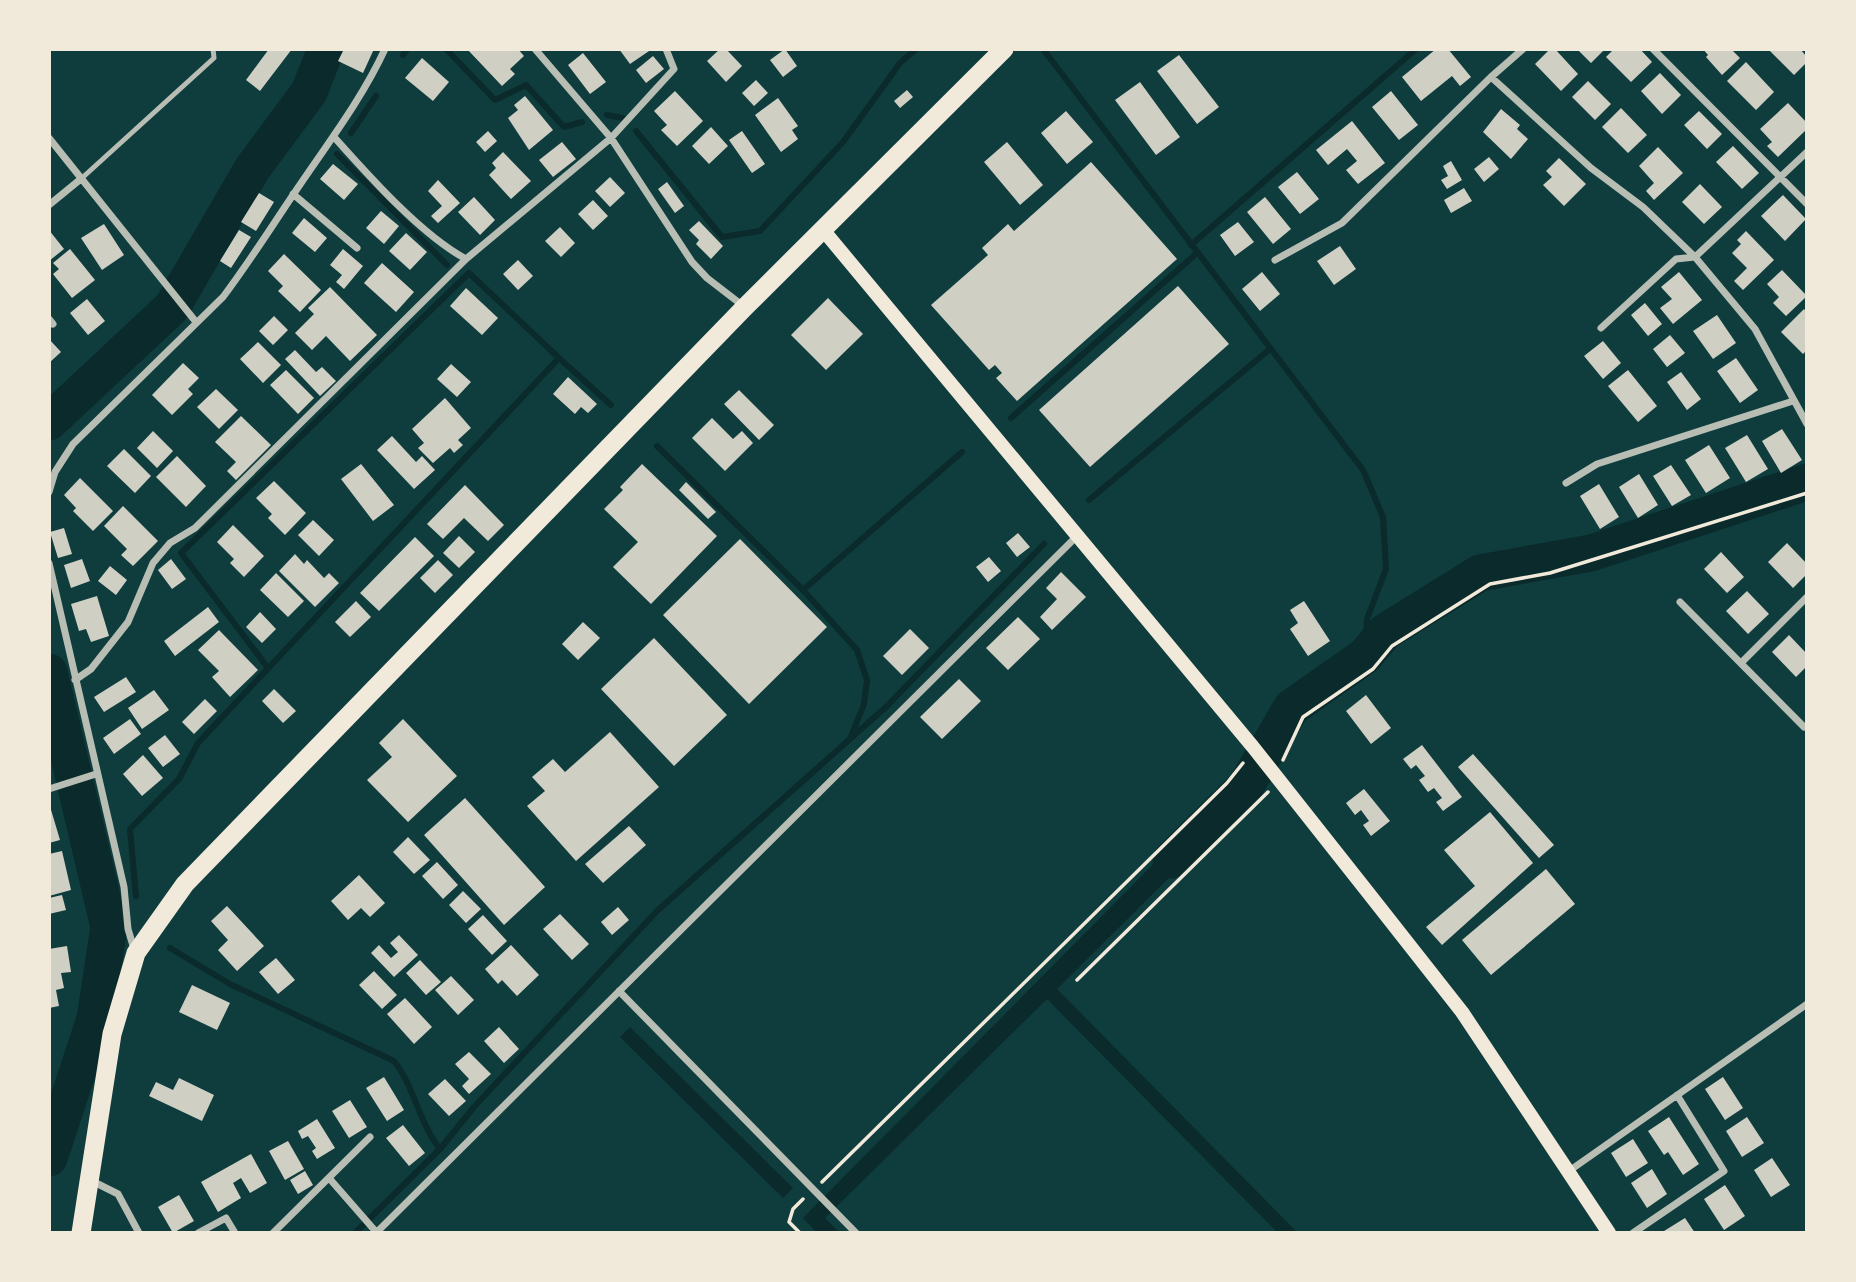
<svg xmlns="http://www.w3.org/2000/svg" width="1856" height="1282" viewBox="0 0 1856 1282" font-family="Jost,sans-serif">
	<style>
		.water { fill: #0a2a2b }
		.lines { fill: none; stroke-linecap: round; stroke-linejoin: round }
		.stream { stroke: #0a2a2b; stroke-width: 6 }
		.river { stroke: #0a2a2b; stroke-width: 37 }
		.building { fill: #cfcfc3 }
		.path { stroke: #f1e9da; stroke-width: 3.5 }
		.service { stroke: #b8beb3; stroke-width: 5 }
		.minor { stroke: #b8beb3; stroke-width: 7 }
		.secondary { stroke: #f1e9da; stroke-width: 14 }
		.trunk { stroke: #f1e9da; stroke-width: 19 }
	</style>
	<rect width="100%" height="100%" fill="#0f3d3e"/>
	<path class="water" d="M1199,818L1214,833L1057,989L1298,1233H1278L1047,999L825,1218L840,1233H817L803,1218Z
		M630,1027L793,1188L783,1198L620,1037Z"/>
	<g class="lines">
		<path class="stream" d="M446,49L495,100L526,85L564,127L582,122
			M1043,49L1363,470L1383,517L1386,569L1367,619L1365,656
			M403,55L407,49
			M607,115L623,118
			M636,131L722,237L760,231L843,142L900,63L916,49
			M351,133L376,96
			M337,154L447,265
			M1191,245L1416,49
			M559,358L611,405
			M1011,418L1197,253
			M657,446L803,590L857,650L867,680L864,704L850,739
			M1089,500L1270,349
			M803,590L962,452
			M136,896L130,829L179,779L198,743L559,358L469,273L181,553L268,668
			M170,948L230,984L394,1061C415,1088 419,1123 440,1149
			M355,1233L440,1149L474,1107L657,911L887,706L1044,544"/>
		<path class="river" d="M49,422L172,307L252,169L309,92L326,49
			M49,672L109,927L95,1019L49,1158
			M1171,860L1246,786L1291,708L1365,656L1385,632L1480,573L1591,553L1807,482"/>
	</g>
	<path class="building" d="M269,49H292L260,91L246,80Z
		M344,49H374L363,73L338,61Z
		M467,49H518L524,56L510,69L515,74L502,86Z
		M619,49H652L630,64Z
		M720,49H726L742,66L726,82L707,61Z
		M785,49L797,66L783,77L770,60Z
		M1436,49H1448L1471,77L1460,86L1452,76L1421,101L1402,77Z
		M1550,49H1555L1578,74L1561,91L1535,64Z
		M1577,49H1605L1591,63Z
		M1614,49H1640L1652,62L1631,82L1606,57Z
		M1703,49H1731L1740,58L1722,75L1706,57L1708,55Z
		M1768,49H1800L1807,57V62L1794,75Z
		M583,53L606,82L590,94L568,65Z
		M1179,55L1219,107L1197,124L1157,71Z
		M653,56L664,69L646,83L636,70Z
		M422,58L449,82L433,101L405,78Z
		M1746,62L1774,92L1756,110L1727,81Z
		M1660,73L1681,95L1662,114L1641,91Z
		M756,80L768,93L754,106L742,93Z
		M1588,81L1611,104L1595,120L1572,97Z
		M1140,82L1180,137L1156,155L1115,100Z
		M907,90L913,97L900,108L894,101Z
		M675,91L703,121L677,146L661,130L667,125L654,111Z
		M1391,91L1418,125L1399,140L1372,107Z
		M525,96L553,130L529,150L508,118L518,110L514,105Z
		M778,98L798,126L792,130L798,139L781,152L755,115Z
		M1788,103L1807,123V129L1778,157L1767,146L1772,142L1760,129Z
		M1621,108L1647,135L1628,153L1602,127Z
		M1501,109L1520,125L1517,129L1528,139L1511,159L1483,132Z
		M1066,111L1093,142L1067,164L1041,133Z
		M1699,111L1722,134L1707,149L1684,125Z
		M1352,121L1385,163L1358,184L1346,170L1357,161L1347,149L1328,165L1316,150Z
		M711,127L728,146L709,164L692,146Z
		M488,131L497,141L485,152L476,142Z
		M742,131L765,164L752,173L729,140Z
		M562,142L576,159L553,177L539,160Z
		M1007,142L1043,185L1020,205L984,162Z
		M1733,146L1759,173L1742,189L1716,162Z
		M1658,147L1683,173L1654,200L1646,191L1654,183L1639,166Z
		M503,152L531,181L511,199L489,175L496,168L492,163Z
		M1489,157L1499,169L1484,182L1474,169Z
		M1559,158L1586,184L1564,206L1543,185L1552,177L1546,171Z
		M1451,161L1462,180L1447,189L1441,180L1448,176L1443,166Z
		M1091,162L1177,259L1017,401L996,378L1002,373L995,365L989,370L931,305L988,255L982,248L1008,224L1014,231Z
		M333,164L358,184L344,200L320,179Z
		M1297,172L1319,199L1300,214L1278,187Z
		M610,177L625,193L610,207L595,191Z
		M438,180L460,203L438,223L431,216L442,206L428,191Z
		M667,182L684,206L675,213L658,189Z
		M1700,184L1722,207L1704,224L1682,202Z
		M1464,188L1472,201L1451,213L1444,200Z
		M259,193L274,202L256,231L241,222Z
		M1783,195L1806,219L1785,241L1761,216Z
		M474,197L495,220L480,235L458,212Z
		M1265,197L1291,229L1273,244L1247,212Z
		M593,200L608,216L593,230L578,214Z
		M381,211L399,226L384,244L366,228Z
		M304,218L327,238L315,252L292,233Z
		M699,221L723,246L711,259L696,244L699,240L689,230Z
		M1238,222L1254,242L1235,256L1220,235Z
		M104,224L124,255L102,270L81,238Z
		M560,227L575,243L561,257L545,241Z
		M49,230L64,249L49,261Z
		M239,230L251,237L231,268L220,261Z
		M1746,231L1774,260L1743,290L1734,281L1747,268L1732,253L1741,244L1737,240Z
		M406,233L427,252L410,270L389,251Z
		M1340,246L1356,269L1334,285L1317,261Z
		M70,249L95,280L72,298L53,274L59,269L53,263Z
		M343,249L363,266L344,289L336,282L342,275L330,265Z
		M284,254L321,290L300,312L278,291L283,286L268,271Z
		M518,260L533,276L518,290L503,274Z
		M382,263L414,292L396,312L364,283Z
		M1782,270L1807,296L1786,316L1773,303L1779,297L1767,284Z
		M1262,272L1280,294L1260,311L1242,289Z
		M1679,272L1702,300L1673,324L1660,308L1672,299L1661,287Z
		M1178,286L1229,344L1090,467L1039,410Z
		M330,287L377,335L350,361L326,336L312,350L295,333L314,314L308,308Z
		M466,288L498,318L482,335L450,306Z
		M828,298L863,334L826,370L791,335Z
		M87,299L105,321L88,335L70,313Z
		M1645,303L1662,324L1648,336L1631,315Z
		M1804,309L1807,313V350L1803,354L1781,332Z
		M1717,315L1736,343L1713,359L1693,331Z
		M274,316L288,330L273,345L259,331Z
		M1670,335L1685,353L1667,367L1653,349Z
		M49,339L61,352L49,363Z
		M1603,341L1621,363L1603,379L1584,356Z
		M258,342L281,365L263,383L240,359Z
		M295,350L316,372L322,367L336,381L320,396L285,359Z
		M1736,358L1758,390L1740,403L1717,371Z
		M183,363L199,378L188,389L193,394L172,415L152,395Z
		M451,364L471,382L457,397L437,379Z
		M286,370L314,398L298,414L270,385Z
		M1628,370L1657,406L1638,422L1608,386Z
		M1681,372L1701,399L1687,410L1667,382Z
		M568,377L597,404L588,413L581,407L575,414L553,394Z
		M216,389L238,410L219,429L197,407Z
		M739,390L774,425L759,440L724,404Z
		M445,398L471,428L458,440L463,445L454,453L450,448L433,463L418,448L424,443L412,429Z
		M241,416L271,445L236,480L227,471L236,462L215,442Z
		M712,418L733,439L742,431L753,443L725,471L692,438Z
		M1782,429L1802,460L1781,473L1762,441Z
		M153,431L173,451L157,468L137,448Z
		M1747,435L1768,469L1746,482L1725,448Z
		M392,436L416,462L422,456L435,470L414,489L377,450Z
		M1709,445L1730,478L1706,493L1685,460Z
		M124,449L151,476L135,493L107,466Z
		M177,456L206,486L186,507L156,477Z
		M361,464L394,505L373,521L341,479Z
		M642,464L717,536L651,604L613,567L638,542L604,509L623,490L620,487Z
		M1671,465L1691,495L1672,506L1653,476Z
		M1639,474L1658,505L1638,518L1619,487Z
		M80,478L113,511L93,531L73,511L76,508L64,495Z
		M274,481L306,513L285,535L268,518L272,514L256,498Z
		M686,482L716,512L708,519L679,490Z
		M1599,484L1619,517L1600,529L1580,496Z
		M465,485L504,525L488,541L464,518L443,539L427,524Z
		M123,506L158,541L133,566L121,555L127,549L104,526Z
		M313,520L334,540L319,556L298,535Z
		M233,525L264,556L244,577L230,563L234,559L217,542Z
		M64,528L72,554L58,558L50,532Z
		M1018,533L1030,547L1017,557L1006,543Z
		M459,536L475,552L459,568L443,553Z
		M415,537L434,556L379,611L360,593Z
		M740,539L827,627L749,704L663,615Z
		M1787,543L1807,564V574L1793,588L1768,562Z
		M1721,552L1744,577L1727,593L1704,569Z
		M295,554L304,564L307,560L324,578L329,573L339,583L315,607L279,571Z
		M989,557L1001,571L988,582L976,567Z
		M82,559L90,581L71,588L64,565Z
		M171,559L186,579L172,589L158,570Z
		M438,560L453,575L435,593L420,578Z
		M110,566L127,580L116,595L98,581Z
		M1061,572L1086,597L1052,630L1040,617L1057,599L1046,588Z
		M276,573L304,601L288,617L260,590Z
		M1747,591L1769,614L1748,634L1726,611Z
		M97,596L109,636L91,642L86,629L79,631L71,604Z
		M356,601L371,617L350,637L335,622Z
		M1304,601L1330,641L1308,656L1290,629L1298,623L1290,610Z
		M208,607L219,622L175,656L164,641Z
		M260,612L276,629L262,643L246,627Z
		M1018,617L1040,639L1008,670L986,648Z
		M583,622L600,638L578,660L562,644Z
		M910,629L929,648L902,675L883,656Z
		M219,630L258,670L230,697L212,677L219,671L198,650Z
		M1789,635L1807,654V666L1796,677L1772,652Z
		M654,638L727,715L674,766L601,689Z
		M126,677L136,692L104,712L94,697Z
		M959,679L981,701L942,739L920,717Z
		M274,689L296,711L283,723L262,701Z
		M154,690L169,710L142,729L128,708Z
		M1366,695L1391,728L1371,744L1346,711Z
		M205,699L217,711L194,734L182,722Z
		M130,719L141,734L114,754L103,738Z
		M403,719L457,776L408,822L367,780L392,757L379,743Z
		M610,732L659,787L576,861L527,806L545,791L532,777L553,759L565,772Z
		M165,735L180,754L163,767L148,748Z
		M1422,745L1462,797L1443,811L1436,802L1442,798L1434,788L1428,792L1419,780L1425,776L1416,765L1411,769L1403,759Z
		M1473,754L1554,845L1539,858L1458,767Z
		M143,755L163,778L142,796L123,774Z
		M1364,789L1390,821L1371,836L1363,825L1369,821L1361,810L1355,815L1346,803Z
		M465,798L545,887L504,925L424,835Z
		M49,803L60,840L49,843Z
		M1490,812L1533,863L1442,945L1426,927L1475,886L1444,850Z
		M629,826L646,845L603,883L585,864Z
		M408,837L430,860L414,874L393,852Z
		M62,851L71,890L49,896V854Z
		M437,862L458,885L443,899L422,876Z
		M1546,869L1575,904L1491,975L1462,940Z
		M359,875L385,903L370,917L361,908L348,920L331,901Z
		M463,891L481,909L466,923L449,905Z
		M62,895L66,910L49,914V898Z
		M227,906L264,946L237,971L218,950L228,940L211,921Z
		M618,907L629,920L612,935L601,922Z
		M560,914L589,944L572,960L543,929Z
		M483,915L507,941L492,955L468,929Z
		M399,935L418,955L394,977L371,953L379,945L391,958L398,952L390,943Z
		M511,945L539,975L517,996L502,980L498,984L485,969Z
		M67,946L71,972L61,973L64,988L56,990L59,1006L49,1008V949Z
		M276,958L295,980L278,994L259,972Z
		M420,960L441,982L426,995L406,973Z
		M374,971L397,995L382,1009L359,985Z
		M451,976L474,1000L458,1015L435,990Z
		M192,985L230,1003L217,1030L179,1012Z
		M405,998L432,1027L414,1044L387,1014Z
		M499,1027L519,1049L504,1063L484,1041Z
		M469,1052L491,1074L469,1094L462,1086L469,1079L455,1064Z
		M384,1077L404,1110L387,1121L366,1088Z
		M1723,1077L1743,1108L1725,1120L1705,1089Z
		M179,1078L214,1095L202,1121L149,1096L156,1082L173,1090Z
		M445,1079L466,1101L449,1116L428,1094Z
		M350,1100L367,1127L349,1138L332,1111Z
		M1669,1117L1699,1164L1683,1175L1668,1152L1664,1155L1648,1131Z
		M1747,1117L1764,1143L1742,1157L1726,1131Z
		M317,1119L335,1148L317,1159L312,1151L316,1148L308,1136L302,1139L298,1131Z
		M403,1125L425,1153L409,1166L386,1138Z
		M1633,1139L1648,1163L1626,1177L1611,1153Z
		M288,1141L304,1169L285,1180L269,1151Z
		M251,1154L267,1183L250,1193L241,1178L233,1183L241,1198L218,1212L201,1182Z
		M1772,1158L1790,1185L1771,1197L1754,1170Z
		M1652,1169L1667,1194L1647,1208L1631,1183Z
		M305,1171L313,1185L298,1194L290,1180Z
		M1725,1185L1745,1216L1724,1230L1704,1199Z
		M179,1195L194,1221L173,1233L158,1207Z
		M1685,1218L1695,1233H1665L1664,1231Z"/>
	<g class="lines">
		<path class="path" d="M1283,760L1303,717L1373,669L1392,646L1490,584L1550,573L1807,493
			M1077,980L1268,792
			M822,1182L1227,783L1243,763
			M800,1233L789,1222L793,1209L803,1199"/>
		<path class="service" d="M82,178L214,58L213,49"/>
		<path class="minor" d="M535,49L611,138L692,262L707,278L742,305
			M1523,49L1491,77L1591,168L1643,207L1695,257L1755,329L1807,424
			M1653,49L1807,204
			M334,137C368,175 421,235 466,259
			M49,138L196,322
			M293,194L357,248
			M49,205L82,178
			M1275,260L1342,223L1491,77
			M49,319L53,324
			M1601,328L1676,259L1695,257L1807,152
			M1566,483L1597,464L1793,401
			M49,492L55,472L73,444L223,297C248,264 270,229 293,195C325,147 361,101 385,49
			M49,563L124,887L128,929L134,949
			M1680,602L1804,727
			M1741,663L1807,597
			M75,680L91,669L128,622L153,563L170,543L195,528L466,259L611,138L674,69L666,49
			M49,789L96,774
			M619,991L856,1233
			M1569,1171L1807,1004
			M329,1178L377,1233
			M90,1180L118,1194L139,1233
			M198,1233L226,1218L235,1233
			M273,1233L370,1137
			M376,1233L1077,536
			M1633,1233L1724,1171L1677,1095"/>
		<path class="secondary" d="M824,231L1253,747L1370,895L1462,1012L1609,1233"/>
		<path class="trunk" d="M81,1233L112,1034L136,953L185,884L745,307L1004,49"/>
	</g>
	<rect width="1856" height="1282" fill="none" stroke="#f1e9da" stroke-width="102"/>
</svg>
